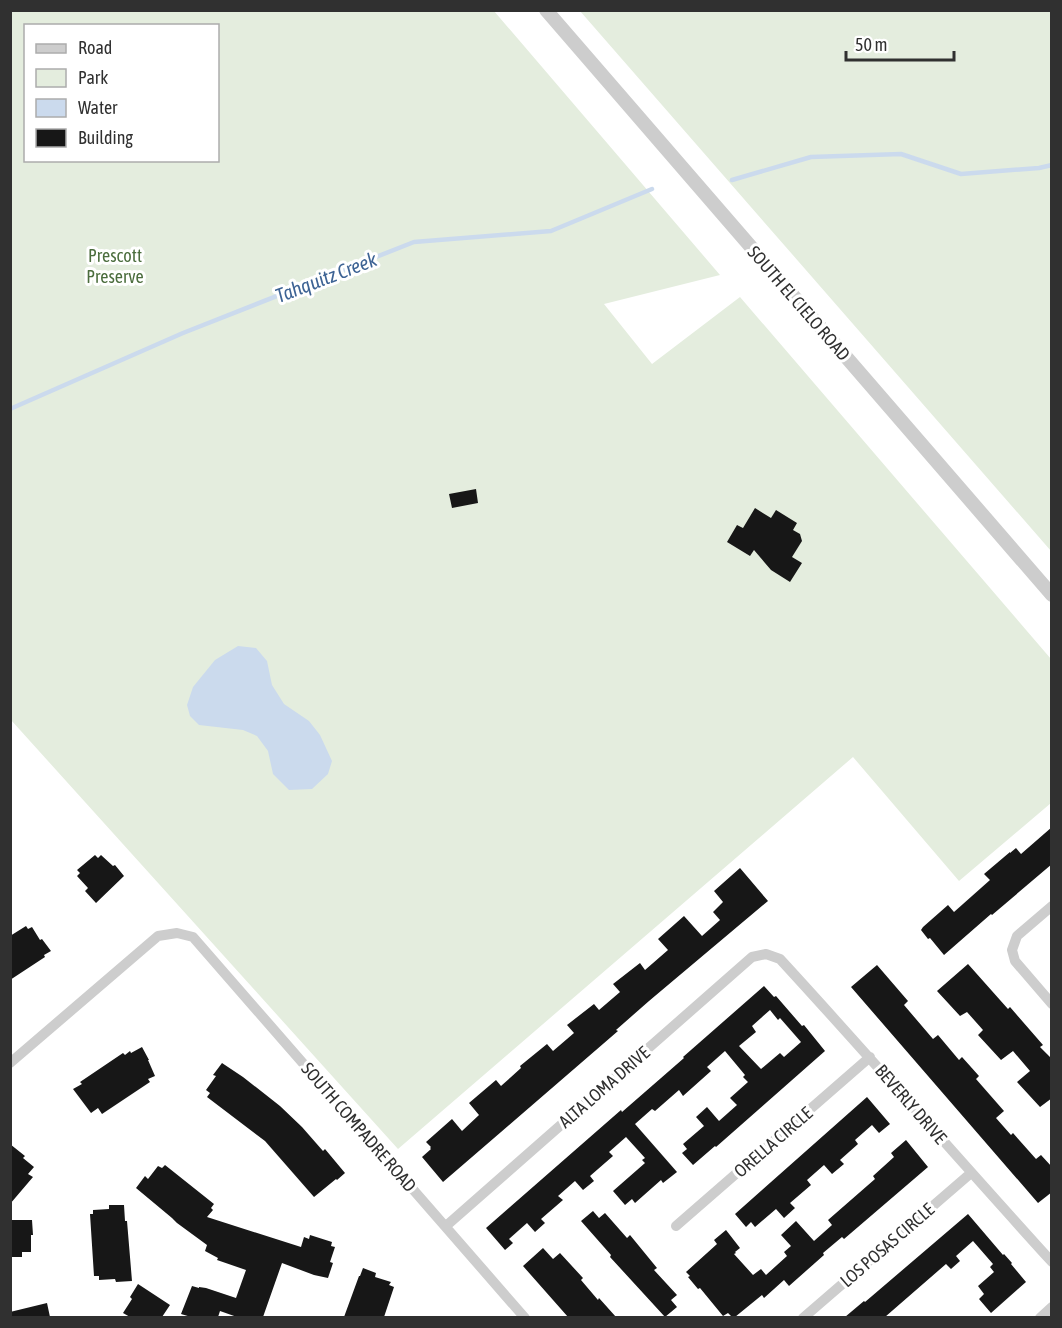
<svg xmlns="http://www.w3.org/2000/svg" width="1062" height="1328" viewBox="0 0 1062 1328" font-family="'Asap Condensed',sans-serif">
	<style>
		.green { fill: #e4edde; fill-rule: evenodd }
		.water { fill: #cbdaed }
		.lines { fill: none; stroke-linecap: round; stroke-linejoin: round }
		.stream { stroke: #cbdaed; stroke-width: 4.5 }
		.building { fill: #171717; fill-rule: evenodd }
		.minor { stroke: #cdcdcd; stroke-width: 10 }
		.tertiary { stroke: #cdcdcd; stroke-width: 14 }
		.labels { text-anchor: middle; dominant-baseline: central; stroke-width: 6; stroke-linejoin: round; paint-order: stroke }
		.park-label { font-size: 18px; fill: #4b6d3d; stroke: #fff }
		.street-label { font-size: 18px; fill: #303030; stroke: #fff }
		.water-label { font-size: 20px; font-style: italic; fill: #3d6394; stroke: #fff }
	</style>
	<rect width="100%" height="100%" fill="#fff"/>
	<path class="green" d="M10,11H494L720,275L604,304L652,364L740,297L1051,659V803L959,881L853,757L398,1149L11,720ZM26,26H218V160H26Z
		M580,11H1051V551Z"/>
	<path class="water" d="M238,646L256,648L267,661L272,685L284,704L309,721L320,735L332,761L328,774L312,789L289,790L273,774L268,751L257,736L243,730L199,725L190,716L187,705L193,687L215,660Z"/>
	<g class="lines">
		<path class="stream" d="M732,180L811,157L901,154L961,174L1039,168L1052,165
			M10,409L183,333L414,242L551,231L652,189"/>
	</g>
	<path class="building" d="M476,489L478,503L452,508L449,494Z
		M755,508L771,518L776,510L797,523L793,530L800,534L802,541L792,557L802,563L790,582L771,570L754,550L750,556L727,542L737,525L743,528Z
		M1052,827V864L992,915L991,914L944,955L930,938L928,939L921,930L923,927L948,905L954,912L990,880L984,874L1010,852V853L1016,848L1021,854Z
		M95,855L98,858L101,855L113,866L115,865L124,876L96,903L85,891L88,888L77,876L80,873L77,870Z
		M740,868L768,901L649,1001L616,1030L618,1031L443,1182L422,1157L431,1149L430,1148L431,1147L426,1142L452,1119L462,1131L479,1115L469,1103L496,1080L501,1086L521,1068L520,1066L547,1044L553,1051L574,1033L567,1025L594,1004L599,1010L620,992L613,984L640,963L645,970L668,950L658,939L684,916L702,936L720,920L713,912L723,902L714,891Z
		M26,926L28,929L32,927L40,940L42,939L51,951L44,955L45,957L10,980V936Z
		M968,964L1008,1009L1010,1007L1023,1022L1043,1045L1040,1047L1052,1059V1098L1040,1107L1017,1082L1030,1071L1013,1051L1001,1060L978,1035L983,1030L967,1012L960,1016L937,991Z
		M877,965L908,1001L904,1005L933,1039L938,1035L959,1060L962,1057L979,1076L976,1079L1004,1111L996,1118L1011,1135L1013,1133L1036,1159L1041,1155L1052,1167V1192L1038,1203L851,987Z
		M764,986L774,997L776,996L802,1026L804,1025L825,1051L716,1147L715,1146L693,1165L682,1153L687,1149L683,1144L704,1126L696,1117L707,1107L719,1121L737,1105L730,1098L748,1082L743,1077L745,1075L725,1051L707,1067L711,1071L683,1096L679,1090L655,1111L652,1109L635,1124L677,1172L663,1183L661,1180L635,1203L632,1199L625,1205L613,1191L645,1163L642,1160L645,1158L626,1137L609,1152L613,1156L590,1176L594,1181L583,1190L575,1181L558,1196L563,1200L541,1219L545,1223L535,1232L527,1223L509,1239L513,1243L505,1250L486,1228L621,1110L622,1112L684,1058L683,1057ZM770,1010L778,1020L780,1018L801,1042L784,1057L780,1053L761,1069L739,1046L756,1032L752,1026Z
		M142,1047L149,1060H148L155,1076L148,1079L150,1082L102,1114L98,1108L91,1113L73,1089L82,1084L80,1082L123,1053L125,1055L130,1051L131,1053Z
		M222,1063L243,1077L280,1106L302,1127L323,1151L325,1149L345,1173L337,1180L336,1179L314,1197L265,1141L207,1097L210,1093L206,1090L216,1076L213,1075Z
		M867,1097L890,1124L879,1133L872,1125L855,1140L858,1144L840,1160L844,1164L832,1174L824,1165L807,1180L811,1185L790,1203L795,1208L784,1218L776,1209L755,1227L751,1222L746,1227L735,1214Z
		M906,1140L928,1167L844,1239L842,1237L823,1253L824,1255L789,1286L784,1280L764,1298L762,1295L735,1317H732L728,1313L723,1316L700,1288L698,1289L688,1277L690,1276L686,1272L717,1244L714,1240L726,1230L740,1248L735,1252L736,1253L734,1254L753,1275L761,1269L766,1275L787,1256L784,1252L791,1246L781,1235L796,1221L814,1241L832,1225L828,1220L875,1179L873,1176L894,1157L891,1153Z
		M10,1144L25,1156L23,1158L34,1167L28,1174L33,1177L10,1204Z
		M165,1165L214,1204L211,1208L213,1210L207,1217L301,1247L304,1237L309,1239L310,1235L332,1242L331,1246L335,1247L330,1262L333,1263L328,1278L314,1275L282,1263L263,1317H237L220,1311L218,1317H191L181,1314L192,1286L199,1288V1287L206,1288L236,1298L246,1270L217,1260L218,1258L205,1251L207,1245L177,1223L172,1218L136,1188L145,1176L148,1179L158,1166L162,1168Z
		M109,1205H124L125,1221H127L132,1281L116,1282L115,1279L99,1280V1276H94L90,1214H93V1210L109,1209Z
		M593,1211L599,1218L605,1213L627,1238L630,1235L657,1268L654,1270L677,1295L671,1300L677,1307L665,1317L610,1257L611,1255L581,1221Z
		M968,1214L1003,1255L1004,1254L1012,1263L1011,1264L1026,1282L991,1313L979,1299L984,1294L978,1286L994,1272L990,1267L993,1264L973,1241L956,1256L960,1261L951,1269L946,1264L885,1317H845L864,1301L865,1302Z
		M10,1220H32L33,1235H31V1252H22V1257H10Z
		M543,1248L553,1259L560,1253L583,1278L581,1280L598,1300L599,1298L616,1317H568L523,1266Z
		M363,1268L376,1273L375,1277L391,1282L389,1285L394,1287L384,1317H344L359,1276H360Z
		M138,1284L170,1305L162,1317H130L123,1313L132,1299L130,1297Z
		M47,1303L50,1317H10V1312Z"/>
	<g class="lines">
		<path class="minor" d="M1052,906L1017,936L1012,950L1015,961L1052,1004
			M10,1063L158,936L177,933L193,937L525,1318
			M446,1226L752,957L766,954L780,959C872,1059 960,1161 1052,1262
			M676,1226L870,1057
			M803,1318L971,1173
			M1040,1318L1052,1307"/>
		<path class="tertiary" d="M546,10L1052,595"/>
	</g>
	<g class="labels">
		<g class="park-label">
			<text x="115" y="255">Prescott<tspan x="115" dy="21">Preserve</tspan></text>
		</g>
		<g class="street-label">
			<text transform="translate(799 303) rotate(49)">SOUTH EL CIELO ROAD</text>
			<text transform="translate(604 1087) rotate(-41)">ALTA LOMA DRIVE</text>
			<text transform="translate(911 1104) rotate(49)">BEVERLY DRIVE</text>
			<text transform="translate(359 1127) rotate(49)">SOUTH COMPADRE ROAD</text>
			<text transform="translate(773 1142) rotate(-41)">ORELLA CIRCLE</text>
			<text transform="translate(887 1245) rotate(-41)">LOS POSAS CIRCLE</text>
		</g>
		<g class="water-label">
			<text transform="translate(326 277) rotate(-21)">Tahquitz Creek</text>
		</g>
	</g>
	<rect width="1062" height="1328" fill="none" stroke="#303030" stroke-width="24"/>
	<rect x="24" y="24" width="195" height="138" fill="#ffffff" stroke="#acacac" stroke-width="1.5"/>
	<rect x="36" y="44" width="30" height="9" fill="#cdcdcd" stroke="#acacac" stroke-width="1.5"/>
	<text x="78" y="54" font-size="18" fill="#303030">Road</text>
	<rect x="36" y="69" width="30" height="18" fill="#e4edde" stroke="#acacac" stroke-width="1.5"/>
	<text x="78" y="84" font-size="18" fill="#303030">Park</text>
	<rect x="36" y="99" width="30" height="18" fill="#cbdaed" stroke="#acacac" stroke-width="1.5"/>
	<text x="78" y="114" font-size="18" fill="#303030">Water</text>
	<rect x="36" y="129" width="30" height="18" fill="#171717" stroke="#acacac" stroke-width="1.5"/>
	<text x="78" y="144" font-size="18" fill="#303030">Building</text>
	<path d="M846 51v9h108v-9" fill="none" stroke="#303030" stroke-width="3"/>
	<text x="855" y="51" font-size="18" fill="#303030" stroke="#ffffff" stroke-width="4.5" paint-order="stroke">50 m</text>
</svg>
